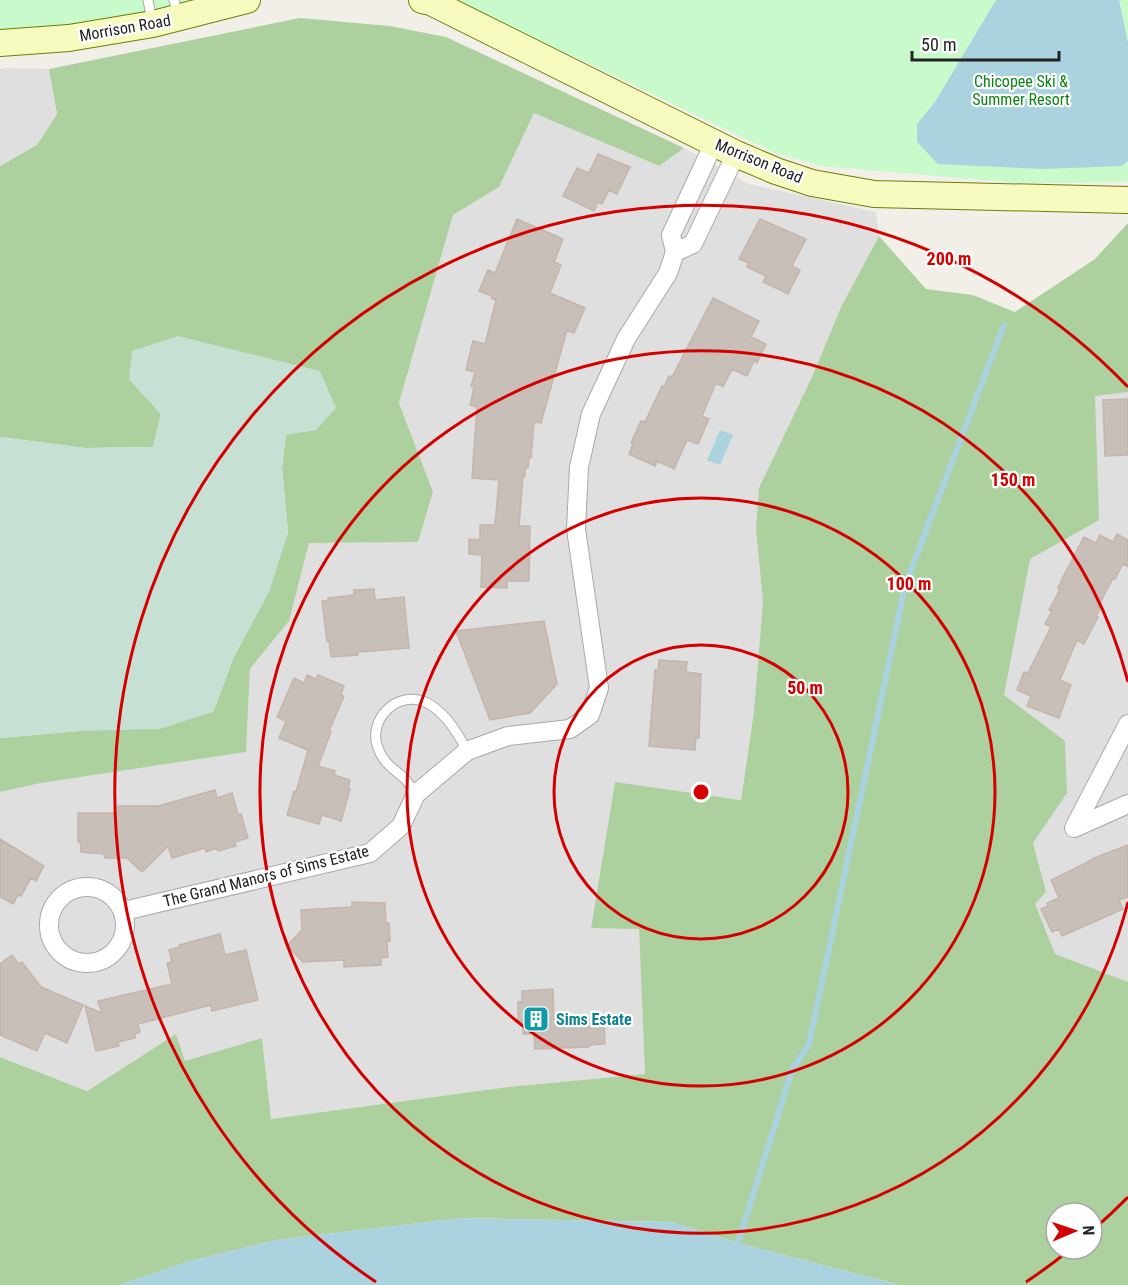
<svg xmlns="http://www.w3.org/2000/svg" width="1128" height="1285" viewBox="0 0 1128 1285" font-family="'Roboto Condensed',sans-serif">
	<style>
		.residential { fill: #e0dfdf }
		.forest { fill: #add19e; fill-rule: evenodd }
		.wetland { fill: #c6e0d4 }
		.park { fill: #c8facc }
		.water { fill: #aad3df }
		.lines { fill: none; stroke-linecap: round; stroke-linejoin: round }
		.stream { stroke: #aad3df; stroke-width: 6 }
		.building { fill: #c7bfb8; stroke: #c4b6ab; stroke-width: 1.5 }
		.lane-casing { stroke: #a9a9a9; stroke-width: 11 }
		.street-casing { stroke: #a9a9a9; stroke-width: 20 }
		.secondary-casing { stroke: #707d05; stroke-width: 28 }
		.lane { stroke: #fff; stroke-width: 9 }
		.street { stroke: #fff; stroke-width: 18 }
		.secondary { stroke: #f7fabf; stroke-width: 26 }
		.ring { fill: none; stroke: #d40000; stroke-width: 3 }
		.labels { text-anchor: middle; dominant-baseline: central; stroke-width: 4.5; stroke-linejoin: round; paint-order: stroke }
		.street-label { font-size: 16px; fill: #222; stroke: #fff }
		.park-label { font-size: 16px; fill: #0c8416; stroke: #fff }
		.culture-label { font-size: 16px; font-weight: bold; fill: #0d838f; stroke: #fff; text-anchor: start }
		.centre { fill: #d40000; stroke: #fff; stroke-width: 3 }
		.ring-label { font-size: 18px; text-anchor: middle; font-weight: bold; fill: #d40000; stroke: #fff; stroke-width: 4.5; stroke-linejoin: round; paint-order: stroke }
	</style>
	<rect width="100%" height="100%" fill="#f2efe9"/>
	<path class="residential" d="M7,68L49,69L57,114L37,145L0,166V69Z
		M534,112L658,166L684,148L749,184L876,212L879,236L841,307L812,377L756,530L763,602L754,711L741,800L615,783L591,928H639L645,1074L508,1087L271,1119L262,1038L185,1061L176,1034L87,1091L0,1057V792L41,783L246,752L250,669L289,621L309,543L418,542L433,492L399,403L453,215L499,187Z
		M1128,388V1007L1052,960L1030,907L994,699L1015,556L1088,406L1097,391Z"/>
	<path class="forest" d="M300,18L390,26L446,37L684,148L659,166L534,113L499,187L453,215L399,403L433,492L418,542L309,543L289,621L250,669L246,752L41,783L0,792V738L79,731L213,712L233,659L288,533L282,467L286,434L316,430L129,379L161,414L153,447L85,448L0,437V166L37,145L57,114L49,69Z
		M1128,223V392L1095,396L1099,520L1030,559L1004,695L1065,741L1067,793L1033,843L1046,892L1035,904L1055,954L1128,982V1285H900L738,1243L672,1222L462,1218L276,1240L190,1261L119,1285H0V1057L87,1091L176,1034L185,1061L262,1038L271,1119L508,1087L645,1074L639,929L591,928L615,782L741,800L754,711L763,602L756,530L759,488L812,377L841,307L879,236L926,289L973,295L1015,312L1095,259ZM1056,1213H1092V1249H1056Z"/>
	<path class="wetland" d="M178,336L320,371L336,408L316,430L286,435L282,467L288,533L269,592L233,659L213,712L159,729L79,731L0,738V437L85,448L153,447L161,414L129,379L132,351Z"/>
	<path class="park" d="M0,0H193L135,16L55,30L0,33Z
		M437,0H1128V182L1019,183L821,166L775,153L575,57Z"/>
	<path class="water" d="M996,0H1119L1128,43V161L1122,166L1044,169L938,164L917,142V124L935,102Z
		M720,430L733,435L720,465L707,460Z
		M462,1218L672,1222L738,1243L900,1285H119L190,1261L276,1240Z"/>
	<g class="lines">
		<path class="stream" d="M738,1243L792,1070L809,1044L905,586L1004,325"/>
	</g>
	<path class="building" d="M598,154L630,167L617,194L609,190L602,204L598,202L594,211L563,196L577,168L589,173Z
		M517,219L563,239L554,262L561,265L550,293L585,308L574,333L567,330L541,423L534,422L531,458H529L528,468H525V476H523L519,526H530L529,581H507V588L481,587L482,555L469,554V539L480,540V525H495L499,480L472,478L477,407L470,405L474,387L471,386L475,372L466,370L473,341L485,344L496,300L491,298L492,296L479,291L488,270L495,273Z
		M760,219L806,239L792,266L800,270L788,294L763,282L766,276L747,267L749,263L739,259Z
		M713,298L759,321L751,337L766,344L757,363L754,361L747,376L732,369L723,387L716,383L702,416L709,419L698,444L687,440L674,469L657,461L655,466L629,454L633,444L631,443L641,421L645,422L662,386L664,387L669,376L672,377Z
		M1128,399V455L1105,456L1103,400Z
		M1117,534L1128,540V567L1123,564L1115,579L1113,578L1098,607L1100,608L1096,616L1098,617L1084,644L1077,640L1060,680L1071,685L1059,718L1027,706L1031,696L1017,690L1024,672L1028,673L1051,627L1045,624L1052,611L1049,610L1060,589L1058,588L1063,577L1084,537L1096,543L1100,535L1113,542Z
		M374,589L375,600L404,597L409,648L358,652V655L331,657L329,640L327,641L322,601H328V598L354,595V590Z
		M544,621L557,684L530,713L490,720L456,631Z
		M659,660L687,662L686,672L701,674L699,738L696,737L695,750L649,746L655,670H658Z
		M307,675L316,679L318,675L344,686L341,695L344,696L329,731L331,732L318,766L335,771L334,775L350,780L348,789H350L341,821L322,815L319,824L287,815L294,791L296,792L308,750L279,738L286,721L277,717L294,678L304,683Z
		M215,790L217,798L232,793L238,814H241L248,838L235,842L236,846L218,851L217,848L206,852L205,848L172,858L168,846L142,872L127,858H105L104,854L81,852V843L78,842V813H118V806H158Z
		M0,839L44,866L36,881L31,878L21,896L18,895L13,904L0,897Z
		M1128,845V897L1119,900L1123,909L1062,936L1059,929L1052,932L1041,909L1048,906L1047,903L1059,898L1051,880L1084,864L1094,858Z
		M352,902L385,903L386,923H389L390,941H387L388,957L381,958V965L344,967V960L303,962L287,946L302,930L301,910L352,907Z
		M220,934L225,955L246,950L258,1000L212,1011L211,1005L138,1024L140,1032L135,1034V1038L118,1042L119,1046L96,1051L85,1006L102,1013L98,1001L172,984L167,963L172,962L169,950L180,947L179,945Z
		M12,955L19,964L22,962L41,987L83,1005L67,1043L45,1033L37,1051L0,1035V964Z
		M553,989L554,1019L604,1018L605,1044L589,1045V1047L535,1049L534,1034H523V1023H518V1002H522V991Z"/>
	<g class="lines">
		<g class="lane-casing">
			<path id="lane" d="M148,0L152,21
				M174,0L178,16
				M416,794C413,789 409,784 405,779C394,769 383,763 378,748C367,720 397,690 425,702C445,711 458,733 467,751"/>
		</g>
		<g class="street-casing">
			<path id="street" d="M675,252L693,244L736,154
				M1074,828L1128,724
				M1074,828L1128,804
				M49 925a38 38 0 1 1 76 0a38 38 0 1 1-76 0Z
				M124,911L370,853L401,826L416,794L467,751L508,736L570,729L590,715L599,688L576,529L579,467L591,414L626,339L668,273L675,252L671,235L714,143"/>
		</g>
		<g class="secondary-casing">
			<path id="secondary" d="M422,0L431,2L736,154L776,171L812,183L874,194L1128,200
				M0,43L69,38L153,24L247,0"/>
		</g>
		<use href="#lane" class="lane"/>
		<use href="#street" class="street"/>
		<use href="#secondary" class="secondary"/>
	</g>
	<g class="ring">
		<circle cx="701" cy="792" r="147"/>
		<circle cx="701" cy="792" r="294"/>
		<path d="M1128 902A441 441 0 1 1 1128 682"/>
		<path d="M1128 1197A588 588 0 0 1 1094 1229M1067 1252A588 588 0 0 1 1026 1282M376 1282A588 588 0 1 1 1128 387"/>
	</g>
	<defs>
		<g id="building-square" transform="scale(1.35)"><rect x="-9" y="-9" width="18" height="18" rx="4" fill="#0f9aa8" stroke="#fff"/><path d="M-4-6H4V6H1V3H-1V6H-4ZM-2.5-4.3h1.7v1.8h-1.7ZM.8-4.3h1.7v1.8H.8ZM-2.5-1h1.7V.8h-1.7ZM.8-1h1.7V.8H.8Z" fill="#fff"/></g>
	</defs>
	<g fill-rule="evenodd">
		<use href="#building-square" x="536" y="1019"/>
	</g>
	<g class="labels">
		<g class="street-label">
			<text transform="translate(125 28) rotate(-10)">Morrison Road</text>
			<text transform="translate(759 161) rotate(22)">Morrison Road</text>
			<text transform="translate(266 876) rotate(-14)">The Grand Manors of Sims Estate</text>
		</g>
		<g class="park-label">
			<text x="1021" y="81">Chicopee Ski &amp;<tspan x="1021" dy="18">Summer Resort</tspan></text>
		</g>
		<g class="culture-label">
			<text x="556" y="1019">Sims Estate</text>
		</g>
	</g>
	<circle cx="701" cy="792" r="9" class="centre"/>
	<g class="ring-label">
		<text x="949" y="265">200 m</text>
		<text x="1013" y="486">150 m</text>
		<text x="909" y="590">100 m</text>
		<text x="805" y="694">50 m</text>
	</g>
	<g transform="translate(1074 1231) rotate(88)"><circle r="28" fill="#ffffff" stroke="#a7a7a7" stroke-width="1.5"/>
	<path d="M0-4.5L10 22L0 15L-10 22Z" fill="#d40000"/>
	<text y="-9" font-size="16" font-weight="bold" text-anchor="middle" fill="#222222">N</text>
	</g>
	<path d="M912 51v9h147v-9" fill="none" stroke="#222222" stroke-width="3"/>
	<text x="921" y="51" font-size="18" fill="#222222" stroke="#ffffff" stroke-width="4.5" paint-order="stroke">50 m</text>
</svg>
